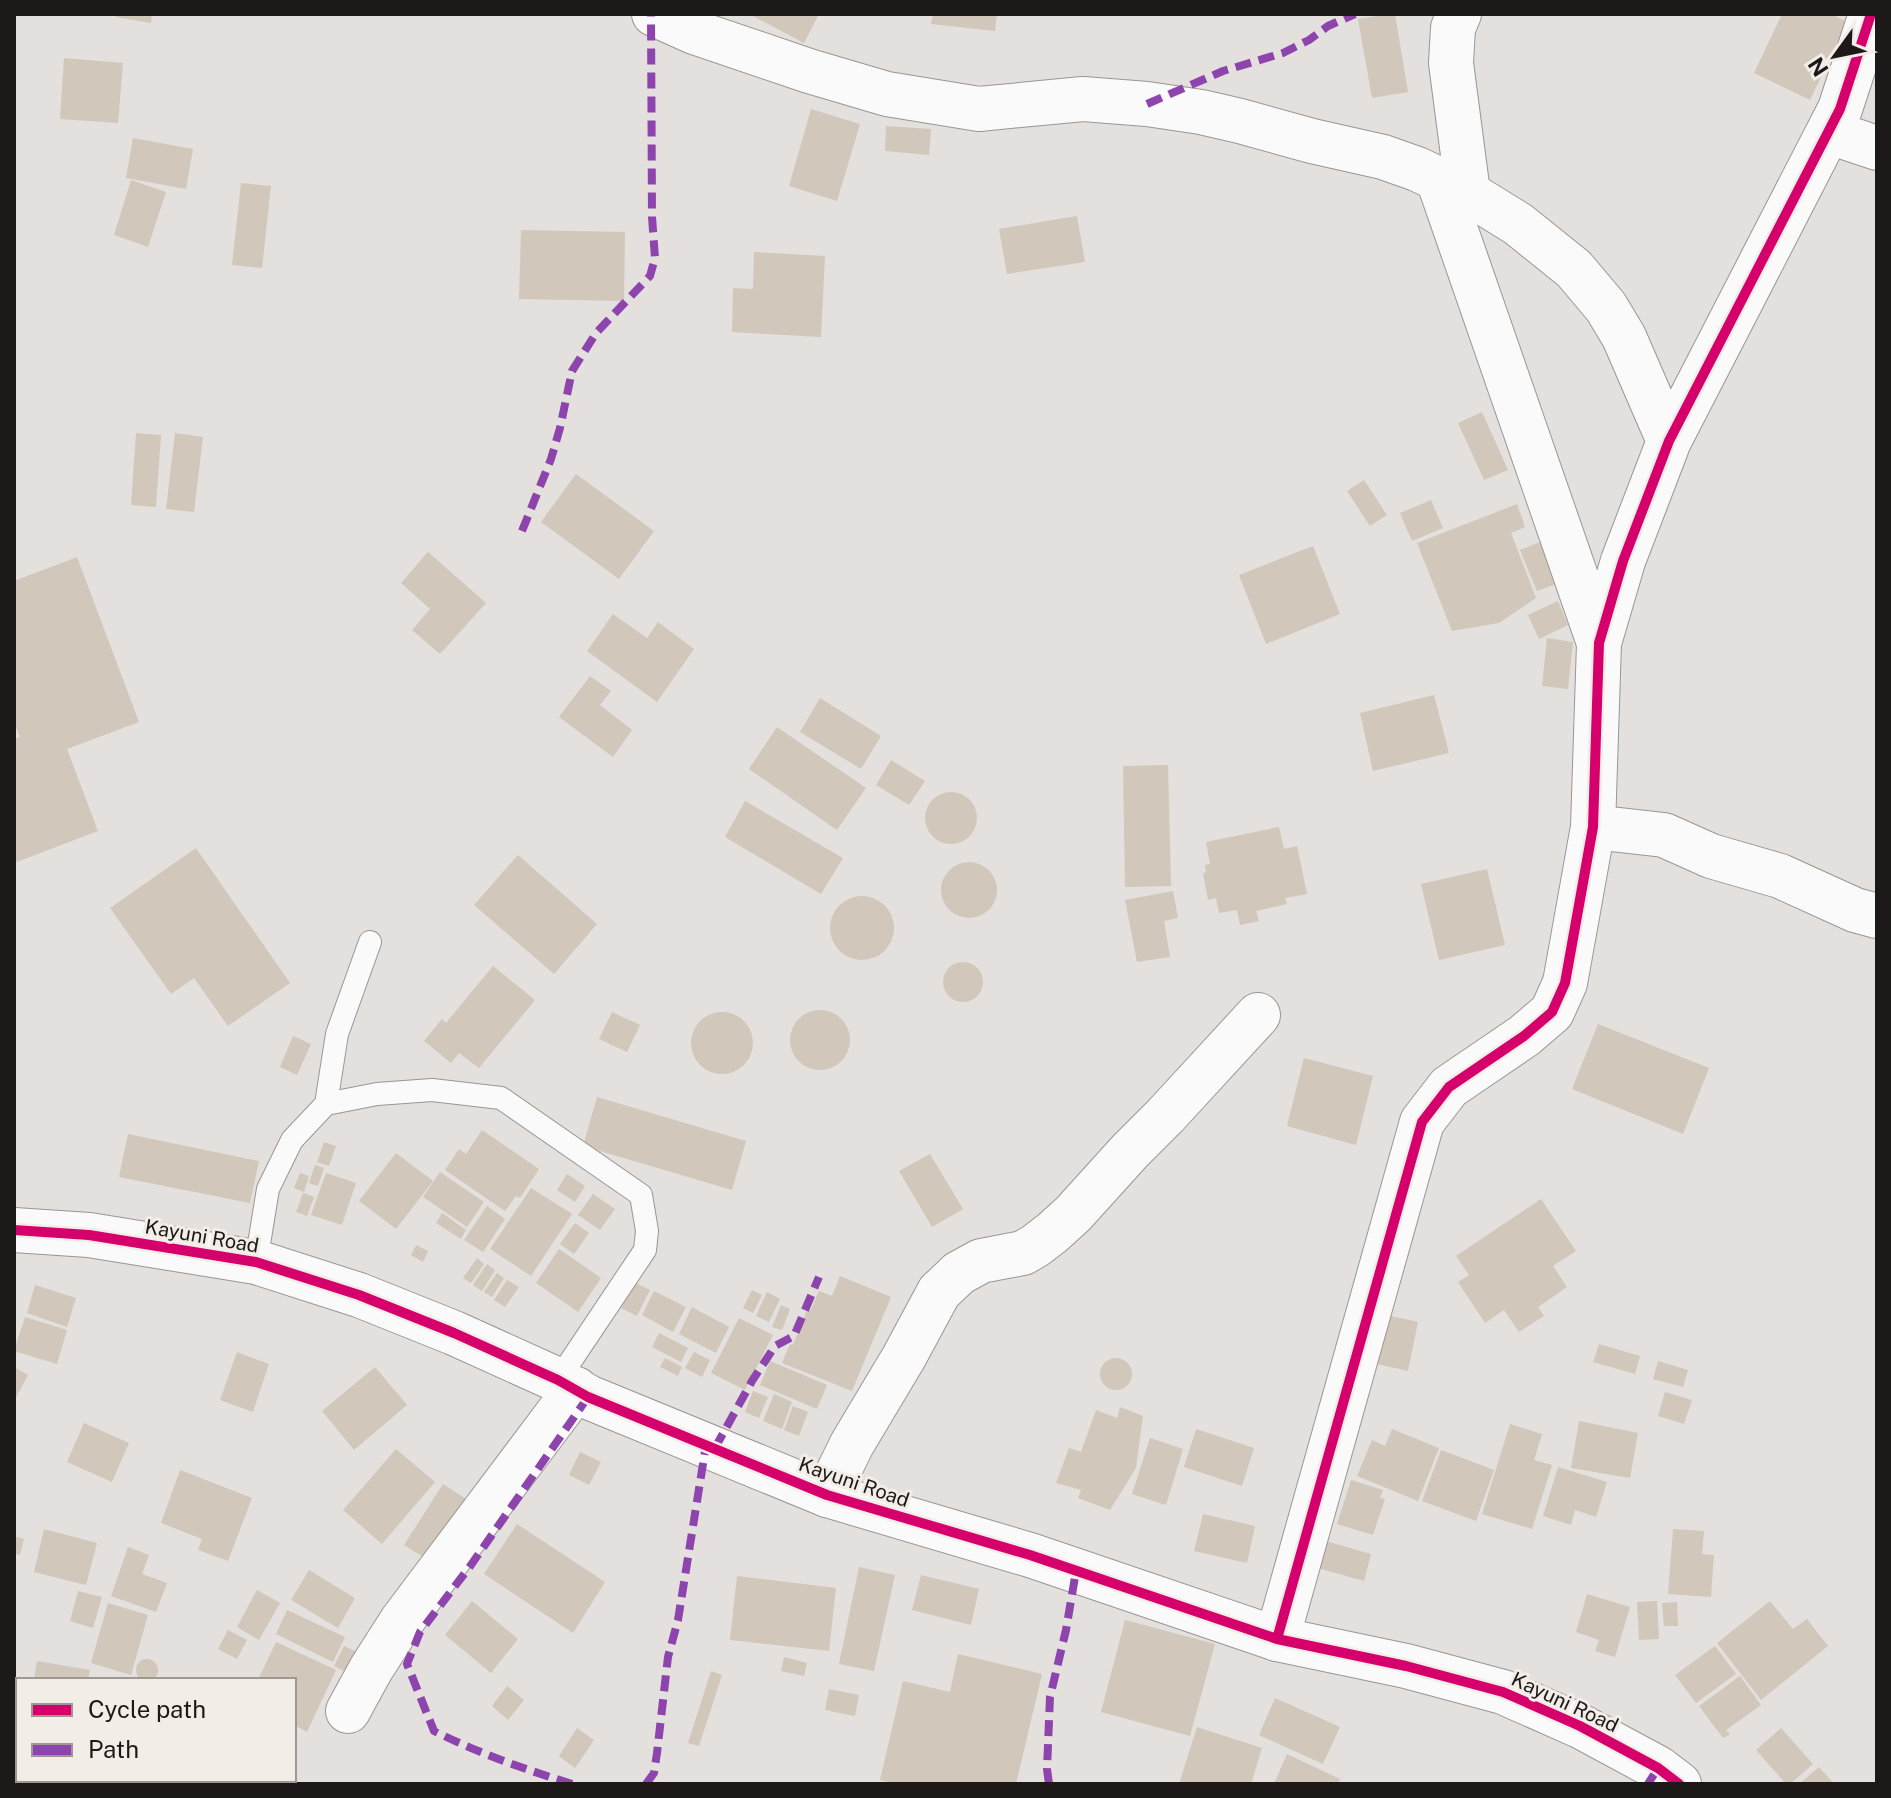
<svg xmlns="http://www.w3.org/2000/svg" width="1891" height="1798" viewBox="0 0 1891 1798" font-family="'Public Sans',sans-serif">
	<style>
		.building { fill: #d1c7ba }
		.lines { fill: none; stroke-linecap: round; stroke-linejoin: round }
		.lane-casing { stroke: #999694; stroke-width: 24 }
		.street-casing { stroke: #999694; stroke-width: 46 }
		.secondary-casing { stroke: #999694; stroke-width: 46 }
		.lane { stroke: #fbfafa; stroke-width: 22 }
		.street { stroke: #fbfafa; stroke-width: 44 }
		.secondary { stroke: #fbfafa; stroke-width: 44 }
		.quiet { stroke: #8e44ad; stroke-width: 8; stroke-dasharray: 16 8; stroke-linecap: butt }
		.cycleway-casing { stroke: #f3ede8; stroke-width: 15 }
		.cycleway { stroke: #d6006c; stroke-width: 10 }
		.labels { text-anchor: middle; dominant-baseline: central; stroke-width: 6; stroke-linejoin: round; paint-order: stroke }
		.street-label { font-size: 20px; fill: #1c1918; stroke: #f3ede8 }
	</style>
	<rect width="100%" height="100%" fill="#e3e0dd"/>
	<path class="building" d="M116,14H152L151,23L116,17Z
		M749,14H819L804,43Z
		M933,14H997L995,31L931,24Z
		M1390,14H1395L1408,92L1372,98L1358,19Z
		M1782,14H1831L1847,22L1810,100L1754,73Z
		M64,58L123,63L118,123L60,119Z
		M811,109L860,124L837,201L789,186Z
		M886,126L931,129L929,155L885,151Z
		M133,138L193,149L186,189L126,178Z
		M131,180L166,192L148,247L114,235Z
		M241,183L271,186L262,268L232,265Z
		M1077,216L1085,262L1007,274L999,229Z
		M521,230L625,232L624,301L519,299Z
		M754,252L825,256L821,337L732,332L733,288L753,289Z
		M1482,412L1508,470L1484,480L1458,423Z
		M136,433L161,435L156,507L131,505Z
		M175,433L203,437L194,512L166,509Z
		M576,474L654,531L619,579L541,522Z
		M1364,480L1387,515L1370,526L1347,491Z
		M1431,500L1443,528L1412,541L1400,513Z
		M1517,504L1525,527L1511,533L1536,598L1499,623L1452,631L1417,543Z
		M1540,542L1556,584L1537,591L1520,550Z
		M1313,546L1340,614L1266,644L1239,575Z
		M428,552L486,603L440,654L412,630L430,609L401,583Z
		M77,557L139,722L67,749L98,831L14,863V739L20,737L14,722V581Z
		M1558,601L1568,625L1539,639L1528,615Z
		M613,614L647,638L658,622L694,649L657,702L587,651Z
		M1547,638L1573,642L1568,689L1542,686Z
		M590,676L611,691L600,705L632,730L613,757L559,717Z
		M1434,695L1449,753L1373,771L1360,713Z
		M820,698L881,736L861,769L800,732Z
		M777,727L866,788L837,830L749,769Z
		M891,760L925,781L909,805L876,785Z
		M1168,765L1171,886L1125,887L1123,766Z
		M925 818a26 26 0 1 1 52 0a26 26 0 1 1-52 0Z
		M745,801L843,858L821,894L725,837Z
		M1279,827L1284,849L1297,846L1307,894L1285,898L1287,904L1256,911L1259,921L1240,925L1237,910L1219,913L1216,898L1208,900L1203,873L1206,872L1205,865L1210,864L1206,842Z
		M196,848L290,983L228,1026L194,978L171,994L110,908Z
		M518,855L597,924L554,974L474,905Z
		M941 890a28 28 0 1 1 56 0a28 28 0 1 1-56 0Z
		M1487,869L1505,945L1439,960L1421,884Z
		M1173,891L1178,918L1164,921L1170,957L1137,962L1125,900Z
		M830 928a32 32 0 1 1 64 0a32 32 0 1 1-64 0Z
		M943 982a20 20 0 1 1 40 0a20 20 0 1 1-40 0Z
		M493,966L535,1000L479,1068L459,1053L451,1063L424,1041L442,1019L446,1023Z
		M790 1040a30 30 0 1 1 60 0a30 30 0 1 1-60 0Z
		M691 1043a31 31 0 1 1 62 0a31 31 0 1 1-62 0Z
		M612,1012L640,1025L627,1052L599,1039Z
		M1598,1024L1709,1068L1683,1134L1572,1089Z
		M293,1036L311,1044L297,1075L280,1067Z
		M1304,1058L1373,1076L1356,1145L1287,1126Z
		M597,1097L746,1141L732,1190L583,1146Z
		M482,1130L539,1169L520,1198L516,1196L505,1211L445,1170L459,1149L466,1154Z
		M128,1134L259,1161L250,1203L119,1177Z
		M324,1142L336,1146L329,1166L317,1162Z
		M396,1153L433,1181L396,1229L359,1201Z
		M930,1154L963,1209L932,1227L899,1171Z
		M315,1165L324,1168L318,1186L309,1183Z
		M440,1172L484,1202L467,1227L423,1197Z
		M300,1173L309,1176L304,1192L294,1188Z
		M326,1173L356,1183L342,1225L311,1215Z
		M567,1174L585,1186L575,1202L557,1190Z
		M531,1188L572,1214L531,1276L490,1249Z
		M303,1193L314,1197L307,1216L296,1212Z
		M593,1194L615,1209L600,1230L578,1215Z
		M1541,1199L1576,1251L1553,1266L1567,1287L1538,1307L1544,1316L1519,1332L1504,1310L1485,1323L1458,1282L1469,1275L1456,1256Z
		M487,1206L505,1219L483,1252L464,1240Z
		M442,1213L466,1230L461,1239L436,1223Z
		M575,1223L589,1233L574,1254L560,1244Z
		M416,1245L428,1251L423,1262L411,1255Z
		M559,1249L601,1278L578,1312L536,1283Z
		M477,1258L484,1264L471,1283L463,1278Z
		M487,1264L495,1270L482,1291L473,1285Z
		M497,1273L504,1278L492,1297L484,1292Z
		M840,1276L891,1297L852,1391L782,1363L790,1344L793,1345L808,1308L811,1310L819,1291L832,1296Z
		M507,1280L519,1287L505,1307L494,1300Z
		M634,1282L650,1290L637,1316L621,1308Z
		M35,1285L76,1298L67,1327L27,1313Z
		M752,1290L762,1295L753,1313L743,1308Z
		M654,1291L686,1307L673,1332L642,1315Z
		M767,1292L780,1299L769,1322L756,1316Z
		M781,1305L790,1309L782,1330L772,1327Z
		M692,1307L729,1327L716,1353L679,1334Z
		M1378,1313L1418,1322L1408,1371L1368,1362Z
		M25,1317L67,1330L57,1364L14,1351Z
		M739,1318L773,1335L745,1390L711,1373Z
		M659,1333L688,1348L681,1362L652,1347Z
		M1599,1344L1640,1356L1635,1374L1593,1362Z
		M237,1352L269,1364L253,1412L220,1400Z
		M694,1352L710,1360L702,1377L685,1368Z
		M665,1358L682,1367L678,1376L660,1367Z
		M1100 1374a16 16 0 1 1 32 0a16 16 0 1 1-32 0Z
		M770,1361L827,1385L817,1409L760,1385Z
		M1658,1361L1688,1370L1683,1387L1653,1379Z
		M14,1367L28,1375L14,1401Z
		M375,1367L407,1405L354,1450L322,1411Z
		M753,1391L768,1397L759,1418L745,1412Z
		M1665,1392L1692,1400L1684,1424L1658,1416Z
		M774,1394L792,1402L782,1429L763,1421Z
		M793,1406L808,1412L799,1436L784,1430Z
		M1120,1407L1143,1416L1136,1468L1110,1510L1078,1498L1081,1490L1056,1483L1069,1448L1081,1452L1096,1410L1117,1418Z
		M1579,1421L1638,1433L1630,1478L1571,1468Z
		M84,1423L129,1443L112,1482L67,1462Z
		M1510,1424L1542,1434L1534,1460L1552,1465L1532,1529L1482,1514Z
		M1196,1429L1254,1448L1242,1486L1184,1467Z
		M1392,1429L1439,1448L1418,1501L1357,1476L1372,1440L1385,1446Z
		M1150,1438L1183,1449L1166,1505L1132,1494Z
		M396,1449L435,1482L382,1544L343,1510Z
		M1441,1450L1494,1470L1476,1521L1422,1501Z
		M580,1452L601,1462L589,1485L569,1475Z
		M1558,1467L1607,1482L1596,1517L1575,1510L1571,1525L1543,1516Z
		M180,1470L252,1498L228,1561L198,1550L202,1539L161,1523Z
		M1351,1480L1383,1490L1380,1498L1385,1499L1373,1535L1337,1524Z
		M443,1484L466,1499L428,1560L404,1545Z
		M1203,1514L1255,1526L1247,1563L1194,1551Z
		M517,1524L605,1582L573,1633L484,1574Z
		M44,1529L97,1543L86,1585L34,1572Z
		M1673,1529L1704,1531L1702,1554L1714,1555L1711,1597L1668,1594Z
		M14,1536L24,1539L20,1555L14,1553Z
		M1322,1540L1371,1554L1364,1581L1314,1567Z
		M128,1547L149,1555L142,1574L167,1583L156,1612L111,1596Z
		M859,1567L895,1575L874,1671L839,1664Z
		M309,1570L355,1598L338,1628L291,1600Z
		M921,1575L979,1589L971,1625L912,1610Z
		M737,1576L836,1588L829,1651L730,1640Z
		M257,1590L280,1603L259,1640L237,1627Z
		M78,1591L102,1597L93,1628L70,1621Z
		M1587,1594L1630,1607L1615,1657L1595,1651L1599,1640L1576,1632Z
		M472,1601L518,1639L491,1673L445,1635Z
		M1657,1601L1659,1639L1639,1640L1637,1602Z
		M1770,1601L1793,1629L1807,1619L1828,1646L1761,1700L1717,1643Z
		M1677,1602L1678,1626H1664L1662,1603Z
		M108,1603L148,1615L131,1675L91,1663Z
		M287,1610L345,1637L333,1662L276,1634Z
		M1125,1620L1215,1644L1190,1736L1101,1712Z
		M228,1630L247,1640L237,1659L218,1649Z
		M276,1642L336,1670L307,1732L294,1725V1680H258Z
		M344,1646L357,1652L348,1673L334,1666Z
		M1715,1646L1736,1674L1696,1703L1675,1675Z
		M958,1654L1042,1674L1016,1784H897L880,1780L903,1681L950,1692Z
		M784,1657L807,1663L804,1676L781,1671Z
		M136 1670a11 11 0 1 1 22 0a11 11 0 1 1-22 0Z
		M37,1661L90,1670L88,1680H34Z
		M711,1671L722,1675L699,1746L688,1743Z
		M1740,1676L1761,1705L1726,1730L1730,1734L1723,1738L1699,1706Z
		M507,1686L524,1700L508,1720L492,1706Z
		M829,1689L859,1695L855,1716L825,1710Z
		M14,1695L18,1696V1718L15,1729Z
		M1275,1698L1340,1727L1323,1764L1259,1735Z
		M1197,1727L1262,1748L1251,1784H1179Z
		M577,1728L594,1740L575,1768L559,1756Z
		M1781,1728L1813,1764L1790,1784H1786L1756,1750Z
		M18,1735V1780H51L49,1784H14V1744Z
		M1287,1754L1340,1779L1338,1784H1274Z
		M1819,1767L1834,1784H1799Z"/>
	<g class="lines">
		<g class="lane-casing">
			<path id="lane" d="M326,1104L337,1034L370,942
				M256,1262L268,1189L292,1140L326,1104L377,1094L432,1090L501,1098L641,1195L647,1231L645,1250L558,1380"/>
		</g>
		<g class="street-casing">
			<path id="street" d="M654,14L694,32L809,71L887,94L979,109L1083,99L1147,104L1201,112L1240,121L1312,141L1383,157L1417,169L1468,193L1518,224L1574,269L1606,307L1624,337L1669,441
				M1459,14L1453,28L1451,63L1468,193
				M1829,132L1877,148
				M1438,179L1599,643
				M1593,827L1664,835L1711,856L1780,876L1855,910L1877,916
				M827,1495L852,1444L904,1357L939,1292L959,1273L981,1261L1023,1253L1035,1246L1052,1233L1073,1214L1130,1151L1166,1115L1258,1015
				M1277,1639L1422,1122L1449,1087L1524,1036L1552,1012L1565,983L1593,827L1599,643L1623,561L1669,441L1840,109L1871,14
				M348,1711L371,1669L401,1622L576,1389"/>
		</g>
		<g class="secondary-casing">
			<path id="secondary" d="M14,1230L89,1235L256,1262L359,1295L454,1333L558,1380L588,1397L827,1495L1030,1555L1277,1639L1406,1666L1503,1692L1580,1726L1658,1768L1679,1784"/>
		</g>
		<use href="#lane" class="lane"/>
		<use href="#street" class="street"/>
		<use href="#secondary" class="secondary"/>
		<path class="quiet" d="M1147,104L1223,71L1283,53L1309,40L1328,26L1355,14
			M522,531L551,459L560,428L572,371L596,333L650,276L655,258L652,217L651,14
			M715,1448L752,1381L775,1346L794,1336L819,1277
			M572,1784C524,1769 478,1753 434,1731L407,1664L420,1632L471,1565L588,1397
			M646,1784L654,1773L657,1753L668,1657L678,1620L706,1445
			M1049,1784L1047,1769L1050,1697L1066,1630L1076,1571
			M1648,1784L1658,1768"/>
		<g class="cycleway-casing">
			<path id="cycleway" d="M14,1230L89,1235L256,1262L359,1295L454,1333L558,1380L588,1397L827,1495L1030,1555L1277,1639L1406,1666L1503,1692L1580,1726L1658,1768L1679,1784
				M1277,1639L1422,1122L1449,1087L1524,1036L1552,1012L1565,983L1593,827L1599,643L1623,561L1669,441L1840,109L1871,14"/>
		</g>
		<use href="#cycleway" class="cycleway"/>
	</g>
	<g class="labels">
		<g class="street-label">
			<text transform="translate(202 1236) rotate(10)">Kayuni Road</text>
			<text transform="translate(854 1482) rotate(19)">Kayuni Road</text>
			<text transform="translate(1565 1702) rotate(25)">Kayuni Road</text>
		</g>
	</g>
	<rect width="1891" height="1798" fill="none" stroke="#1c1918" stroke-width="32"/>
	<rect x="16" y="1678" width="280" height="104" fill="#f3ede8" stroke="#9d9895" stroke-width="2"/>
	<rect x="32" y="1704" width="40" height="12" fill="#d6006c" stroke="#9d9895" stroke-width="2"/>
	<text x="88" y="1718" font-size="24" fill="#1c1918">Cycle path</text>
	<rect x="32" y="1744" width="40" height="12" fill="#8e44ad" stroke="#9d9895" stroke-width="2"/>
	<text x="88" y="1758" font-size="24" fill="#1c1918">Path</text>
	<g transform="translate(1835 56) rotate(237)" stroke="#f3ede8" stroke-width="6" paint-order="stroke">
	<path d="M0-6L14 30L0 20L-14 30Z" fill="#1c1918"/>
	<text y="-12" font-size="22" font-weight="bold" text-anchor="middle" fill="#1c1918">N</text>
	</g>
</svg>
